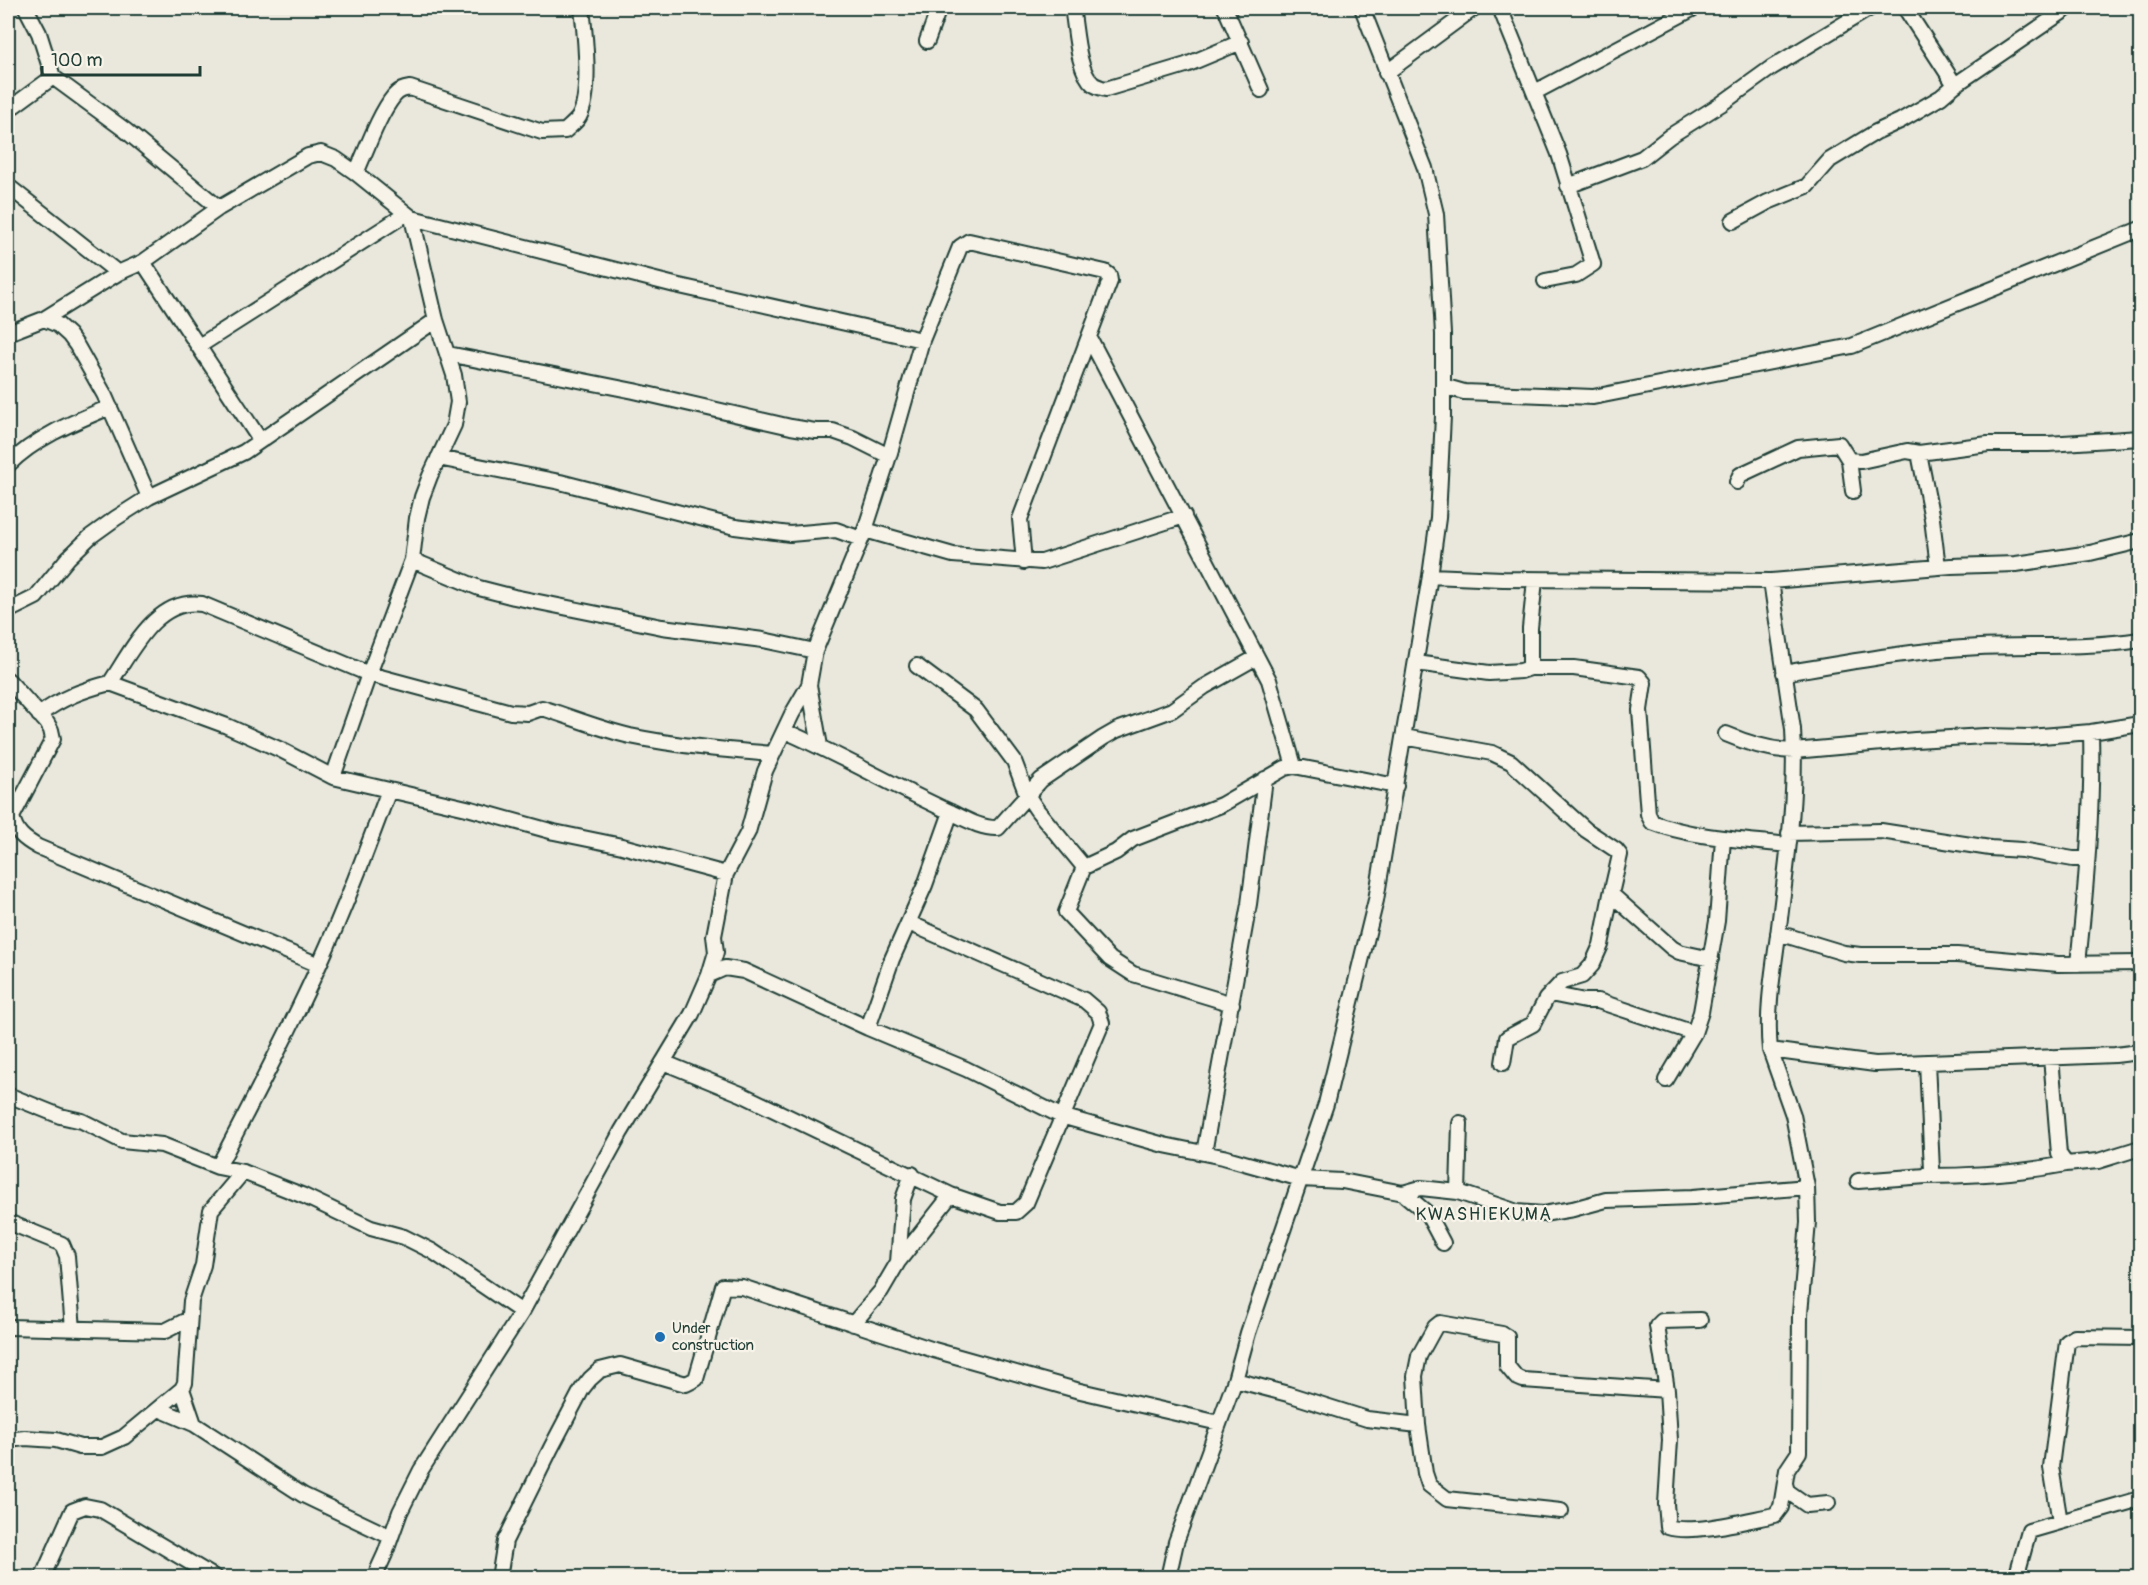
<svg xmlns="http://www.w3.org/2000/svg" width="2148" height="1585" viewBox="0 0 2148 1585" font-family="Pangolin,sans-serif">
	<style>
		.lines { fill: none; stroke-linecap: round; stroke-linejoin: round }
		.minor-casing { stroke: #1f3d34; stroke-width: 18 }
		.minor { stroke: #f7f3e8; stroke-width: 14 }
		.poi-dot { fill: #1f6fb2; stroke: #f7f3e8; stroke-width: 2 }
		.labels { text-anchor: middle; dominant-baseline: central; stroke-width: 4.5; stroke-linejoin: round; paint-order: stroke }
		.poi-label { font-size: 15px; fill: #1f3d34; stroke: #f7f3e8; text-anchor: start }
		.quarter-label { font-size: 18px; letter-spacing: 1.5px; fill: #1f3d34; stroke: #f7f3e8 }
	</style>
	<rect width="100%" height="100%" fill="#eae8dd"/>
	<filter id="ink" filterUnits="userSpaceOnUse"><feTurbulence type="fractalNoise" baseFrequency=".0167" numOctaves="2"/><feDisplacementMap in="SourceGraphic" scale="12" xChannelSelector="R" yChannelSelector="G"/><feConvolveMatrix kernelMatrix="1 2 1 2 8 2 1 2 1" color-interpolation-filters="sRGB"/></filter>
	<g filter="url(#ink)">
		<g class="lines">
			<g class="minor-casing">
				<path id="minor" d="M26,8L39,33L53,77
					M1072,8C1076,27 1077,71 1093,84C1097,87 1102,88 1106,89L1186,65L1241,42
					M1225,8L1261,90
					M1500,8L1559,154L1593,264L1576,275L1545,281
					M927,41L939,8
					M1386,73L1474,8
					M1955,85L2068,8
					M1535,92L1694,8
					M8,110L53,77L125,130L219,208
					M356,173C366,151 379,114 394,96C399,90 404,89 410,88L542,132L565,131C569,127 576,122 579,117C592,94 585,34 582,8
					M8,186L118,273
					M1568,186L1642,158L1670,136L1721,104L1771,68L1870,8
					M1733,221L1768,202L1807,186L1830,160L1876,132L1900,121L1941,97L1955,85L1905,8
					M143,262L260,440
					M44,319L58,325L69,335L77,346L104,394L149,497
					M8,333L44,319L118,273L143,262L219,208L308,156L321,153L336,159L356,173L412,218L675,285L922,340
					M1089,337L1269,680L1294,766
					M199,346L406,214
					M448,354L634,391L791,427L815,431H833L853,438L889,456
					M1443,386L1464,392L1593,397L1852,346L2140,229
					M1919,453L1932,519L1938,567
					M438,458L560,482L735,527L790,534L836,530L861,539
					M1849,460L1861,461L1907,451L1919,453L1988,444H2048L2140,438
					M8,465C36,437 74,422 110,407
					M1737,482L1740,475L1798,448L1839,444L1849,460L1853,491
					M865,530L953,555L1042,562L1184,516
					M412,560L479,588L514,597L662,627L763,640L815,651
					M1430,576L1503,579L1771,581L1951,566L2016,564L2090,553L2140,541
					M8,611L36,597L68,558L91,536L116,518L149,497L244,452L436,320
					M1416,663L1489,673L1521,671L1530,668H1574L1639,677L1644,683L1640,710L1648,814L1652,822C1692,838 1746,840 1788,845
					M917,666L976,710L1014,761L1027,795L1037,810L1084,867L1116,852L1133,839L1221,805L1285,768L1294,766L1396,786
					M1530,668V628L1535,580
					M1784,673C1849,662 1914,650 1980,647C2034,645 2087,648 2140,640
					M8,680L47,723L51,730L53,739L12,817C16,833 24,839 38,847L319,965
					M110,683L227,726L281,750L333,777L471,809L554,832L622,846L726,874
					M809,685L820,746
					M39,715C61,698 83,690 110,683C131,652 156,597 202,604L369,674L511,712L528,713L542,708C571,717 600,729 630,736C678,746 725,750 773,754
					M785,731C840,755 892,785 946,810C962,817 980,829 998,828L1041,780L1103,738L1117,730L1172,710L1204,687L1257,657
					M1726,734C1749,744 1769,750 1794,751L1915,740L1985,736L2029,737L2091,732L2140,724
					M1404,737L1492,753L1511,762L1586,830L1616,850L1620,855L1611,894L1672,948L1679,952L1711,959
					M333,777L369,674L412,560L417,518L422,497L430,476L454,425L458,402L454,375L436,320L412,218
					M1789,833L1881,831L1990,848L2022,850L2073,859H2086
					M1084,867L1066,912L1110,959L1133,974L1232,1004
					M1778,933L1844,953L1860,955H1957L2058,964L2140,963
					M2078,964C2086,887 2093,809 2091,732
					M709,975L725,968L744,971L868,1028L966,1069L1061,1116L1164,1145L1223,1157L1301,1179L1342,1181L1403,1193L1421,1188L1458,1192L1517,1212L1543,1214L1573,1209L1606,1200L1693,1197L1807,1187
					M1550,994L1585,1001H1598L1694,1033
					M868,1028L892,959L925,885L951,812
					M1770,1050L1875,1064L2115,1055L2140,1052
					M2051,1057L2059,1154L2066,1164L2098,1161L2140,1148
					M663,1062L741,1094L951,1195L1000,1212H1016L1026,1203L1102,1023L1098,1012L1084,1000L909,923
					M1503,1063L1507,1038L1533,1024L1546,999L1562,982L1582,976L1592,965L1601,945L1611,894
					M1666,1080L1694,1033L1701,1012L1717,921L1723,838
					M8,1095L60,1116L82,1121L122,1141L162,1145L218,1167L243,1172L304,1196L371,1228L404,1237L432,1251L522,1312
					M1204,1153L1249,904L1265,779
					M218,1167C253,1100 288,1034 319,965C345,908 367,849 389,790
					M1926,1176C1974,1176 2019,1173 2066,1164
					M1858,1181L1926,1176L1932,1170L1927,1062
					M1458,1192L1460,1123
					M1403,1193L1427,1213L1443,1243
					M8,1222L62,1244L67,1256L73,1329
					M898,1262L903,1199L912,1174
					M853,1324L881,1291L898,1262L951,1195
					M8,1327L165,1331L189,1319
					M1235,1380L1288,1394L1367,1419L1418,1425
					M182,1389L194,1424
					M1667,1390L1657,1326L1662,1321L1700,1320
					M159,1409L194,1424L303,1495L391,1537
					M8,1440L25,1438L56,1440L80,1447H102L124,1437L182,1389L185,1383L191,1301L203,1265L211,1210L243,1172
					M1785,1484L1787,1491L1807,1505L1828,1503
					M1561,1511L1447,1499L1429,1485L1425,1473L1418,1425L1415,1376L1419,1356L1435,1327L1440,1323L1502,1334L1507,1337V1366L1516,1377L1523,1380L1667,1390L1670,1440L1666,1504L1668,1527C1694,1535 1748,1520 1775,1515L1781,1507L1787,1470L1799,1452L1800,1314L1808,1222L1807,1187L1793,1115L1770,1050C1766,1012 1773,973 1778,935C1786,867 1797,798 1793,729L1771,581
					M2060,1522L2051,1467L2067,1342L2075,1337L2140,1338
					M42,1578L72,1511L85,1506L100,1509L216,1578
					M374,1578L385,1554L400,1512L421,1470L522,1312L621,1132L692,1014L709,975L716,952L714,936L726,874L748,832L765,771L792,714L809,685L815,651L865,530L889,456L922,340L960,247L969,241L1105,272L1109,275L1110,281L1020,519L1024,562
					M499,1578L505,1541L551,1448L582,1389L590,1379L600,1370L620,1365L686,1384L696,1379L723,1286L742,1287L934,1350L1076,1390L1219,1423
					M1168,1578L1176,1542L1235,1380L1248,1333L1326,1104L1376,900L1430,576L1438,518L1443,416V334L1436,214L1425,168L1362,8
					M2016,1578L2029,1531L2140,1499"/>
			</g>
			<use href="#minor" class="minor"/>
		</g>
	</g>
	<circle class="poi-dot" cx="660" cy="1337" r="6"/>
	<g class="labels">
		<g class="poi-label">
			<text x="672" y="1328">Under<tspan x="672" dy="17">construction</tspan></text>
		</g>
		<g class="quarter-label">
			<text x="1484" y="1214">KWASHIEKUMA</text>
		</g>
	</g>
	<rect width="2148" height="1585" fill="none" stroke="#f7f3e8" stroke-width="30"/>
	<rect x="15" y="15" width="2118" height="1555" fill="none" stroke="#1f3d34" stroke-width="2" filter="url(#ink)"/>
	<path d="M42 66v9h158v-9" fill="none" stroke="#1f3d34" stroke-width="3"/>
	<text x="51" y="66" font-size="18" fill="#1f3d34" stroke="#f7f3e8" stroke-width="4.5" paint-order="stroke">100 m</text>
</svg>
